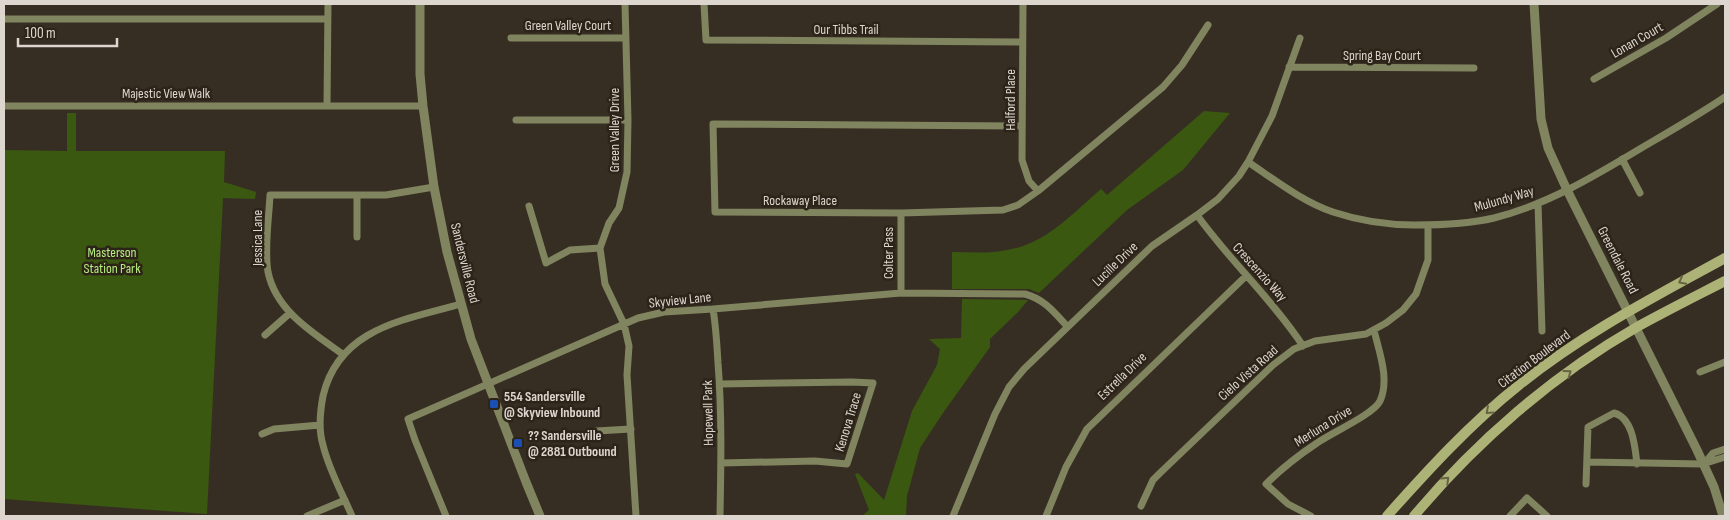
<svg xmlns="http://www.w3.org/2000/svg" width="1729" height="520" viewBox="0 0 1729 520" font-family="'Sofia Sans Condensed',sans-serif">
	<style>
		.green { fill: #3a5810 }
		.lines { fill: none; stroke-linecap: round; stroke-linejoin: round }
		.minor { stroke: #80845f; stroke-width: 7 }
		.tertiary { stroke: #80845f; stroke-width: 9 }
		.secondary { stroke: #adb377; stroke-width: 10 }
		.oneway { stroke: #676443 }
		.transit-dot { fill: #1a4fb4; stroke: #2d2419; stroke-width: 2 }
		.labels { text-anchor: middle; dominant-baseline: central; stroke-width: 5; stroke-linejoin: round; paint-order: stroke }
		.street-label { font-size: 14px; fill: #dcd6cf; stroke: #2d2419 }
		.park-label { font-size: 14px; fill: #b7ec7f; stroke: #2d2419 }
		.poi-label { font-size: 14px; font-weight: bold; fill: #dcd6cf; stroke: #2d2419; text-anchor: start }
	</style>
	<rect width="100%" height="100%" fill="#372e23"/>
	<path class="green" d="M1204,111L1230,113L1183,170L1127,210L1039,293L1029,289H952V252C970,252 989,254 1007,250C1046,244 1073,213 1101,189L1107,195Z
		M67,113H76V151H225L224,182L256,192L255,199L223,198L207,514L4,499V150L67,151Z
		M962,299L1028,300L1019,311L990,339V347L943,413L920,448L907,496L906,516H862L869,510L855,474L858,473L884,500L912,411L937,365L940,349L929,339L961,338Z"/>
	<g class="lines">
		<path class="minor" d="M625,4L628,120L627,172L619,208L609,223L600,248L605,284L624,324L629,346L627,375L636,516
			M704,4L706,40L1022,42
			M1023,4L1022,160L1029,181L1038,191
			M4,19H328
			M511,38H626
			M1289,67L1474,68
			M1594,79L1666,38L1717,4
			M327,105L328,4
			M4,106H423
			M516,120H628
			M1022,126L713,124L715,212L901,213L1003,210L1018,205L1038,191L1163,87L1182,65L1208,25
			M1622,159L1640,193
			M1248,162C1275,180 1303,202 1333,212C1360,221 1387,225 1415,225C1441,225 1469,224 1494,218C1546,205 1593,177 1638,150C1667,133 1697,116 1725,97
			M1538,203L1542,331
			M529,206L546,263L570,250L600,248
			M901,213V293
			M1197,215C1230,261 1272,299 1303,346
			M357,237V195
			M713,309C716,327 717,345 718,363C722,414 721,465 720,516
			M265,335L290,313
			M344,355C313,333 276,311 268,272C264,249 269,218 270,195H386L434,187
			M1700,372L1725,362
			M720,384L852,382L873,383L847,464L815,461L721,463
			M596,431L631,429
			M262,434L274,429L320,425
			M1587,462L1703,464L1725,457
			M1704,464L1713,453L1725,449
			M1586,484L1588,427L1614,413C1633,418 1635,447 1637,464
			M1141,506L1153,480L1160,473L1273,365L1294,349L1315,341L1366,334L1386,323L1403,310L1416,294L1428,260V225
			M307,516L345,500
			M352,516C342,493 329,470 323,445C318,429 320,412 323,396C339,328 404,320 461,304
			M446,516L415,440L408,419L638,318L664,312L713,309L901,293L1025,294C1044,299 1054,312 1067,326
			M953,516L995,414L1009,387L1024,369L1152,246L1197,215L1218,199L1239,176L1248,162L1272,116L1300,38
			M1046,516L1066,467L1087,429L1246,276
			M1311,516L1288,504L1266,484C1281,469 1299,455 1317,443C1331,433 1374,414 1380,401C1390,379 1379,352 1374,330
			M1510,516L1527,498L1547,516"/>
		<path class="tertiary" d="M420,4V74L423,106L434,187L447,252L471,339L526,482L540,516
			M1534,4L1541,119L1548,148L1567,190L1697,450L1714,487L1723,516"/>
		<path class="secondary" d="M1387,516C1428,470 1470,424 1519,385C1582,334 1654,297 1725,258
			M1414,516C1476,442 1553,375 1637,327C1666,311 1696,296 1725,281"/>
	</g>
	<defs><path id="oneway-chevron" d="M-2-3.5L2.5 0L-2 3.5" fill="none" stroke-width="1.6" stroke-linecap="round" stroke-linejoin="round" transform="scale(1.25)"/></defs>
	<g class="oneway">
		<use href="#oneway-chevron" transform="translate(1682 281) rotate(152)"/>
		<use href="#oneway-chevron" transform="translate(1568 373) rotate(-36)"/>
		<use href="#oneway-chevron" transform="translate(1489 411) rotate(138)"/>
		<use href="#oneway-chevron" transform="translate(1446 480) rotate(-44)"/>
	</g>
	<g class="transit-dot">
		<rect x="489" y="399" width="10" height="10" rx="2.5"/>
		<rect x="513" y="438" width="10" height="10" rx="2.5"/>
	</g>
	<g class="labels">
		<g class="street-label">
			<text x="568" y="25">Green Valley Court</text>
			<text x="846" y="29">Our Tibbs Trail</text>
			<text transform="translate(1637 40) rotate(-30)">Lonan Court</text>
			<text x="1382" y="55">Spring Bay Court</text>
			<text x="166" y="93">Majestic View Walk</text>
			<text transform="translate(1010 100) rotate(-90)">Halford Place</text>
			<text transform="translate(614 130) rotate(-90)">Green Valley Drive</text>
			<text transform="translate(1504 199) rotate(-16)">Mulundy Way</text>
			<text x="800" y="200">Rockaway Place</text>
			<text transform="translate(257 238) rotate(-90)">Jessica Lane</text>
			<text transform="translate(888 253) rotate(-90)">Colter Pass</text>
			<text transform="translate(1618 260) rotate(63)">Greendale Road</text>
			<text transform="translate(465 263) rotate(76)">Sandersville Road</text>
			<text transform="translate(1115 264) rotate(-44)">Lucille Drive</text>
			<text transform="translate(1260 272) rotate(48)">Crescenzio Way</text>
			<text transform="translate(680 300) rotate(-6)">Skyview Lane</text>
			<text transform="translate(1534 359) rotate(-37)">Citation Boulevard</text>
			<text transform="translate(1248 373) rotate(-42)">Cielo Vista Road</text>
			<text transform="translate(1122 376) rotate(-44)">Estrella Drive</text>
			<text transform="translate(708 413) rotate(-91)">Hopewell Park</text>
			<text transform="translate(848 422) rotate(-73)">Kenova Trace</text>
			<text transform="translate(1323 426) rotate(-32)">Merluna Drive</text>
		</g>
		<g class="park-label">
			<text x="112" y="252">Masterson<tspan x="112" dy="16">Station Park</tspan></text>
		</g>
		<g class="poi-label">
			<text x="504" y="396">554 Sandersville<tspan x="504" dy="16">@ Skyview Inbound</tspan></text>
			<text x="528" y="435">?? Sandersville<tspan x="528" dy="16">@ 2881 Outbound</tspan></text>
		</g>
	</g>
	<rect width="1729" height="520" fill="none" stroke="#dcd6cf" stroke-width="10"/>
	<path d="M18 38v8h99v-8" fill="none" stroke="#dcd6cf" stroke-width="2.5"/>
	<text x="25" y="38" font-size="15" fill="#dcd6cf" stroke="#2d2419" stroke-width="4" paint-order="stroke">100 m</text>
</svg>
